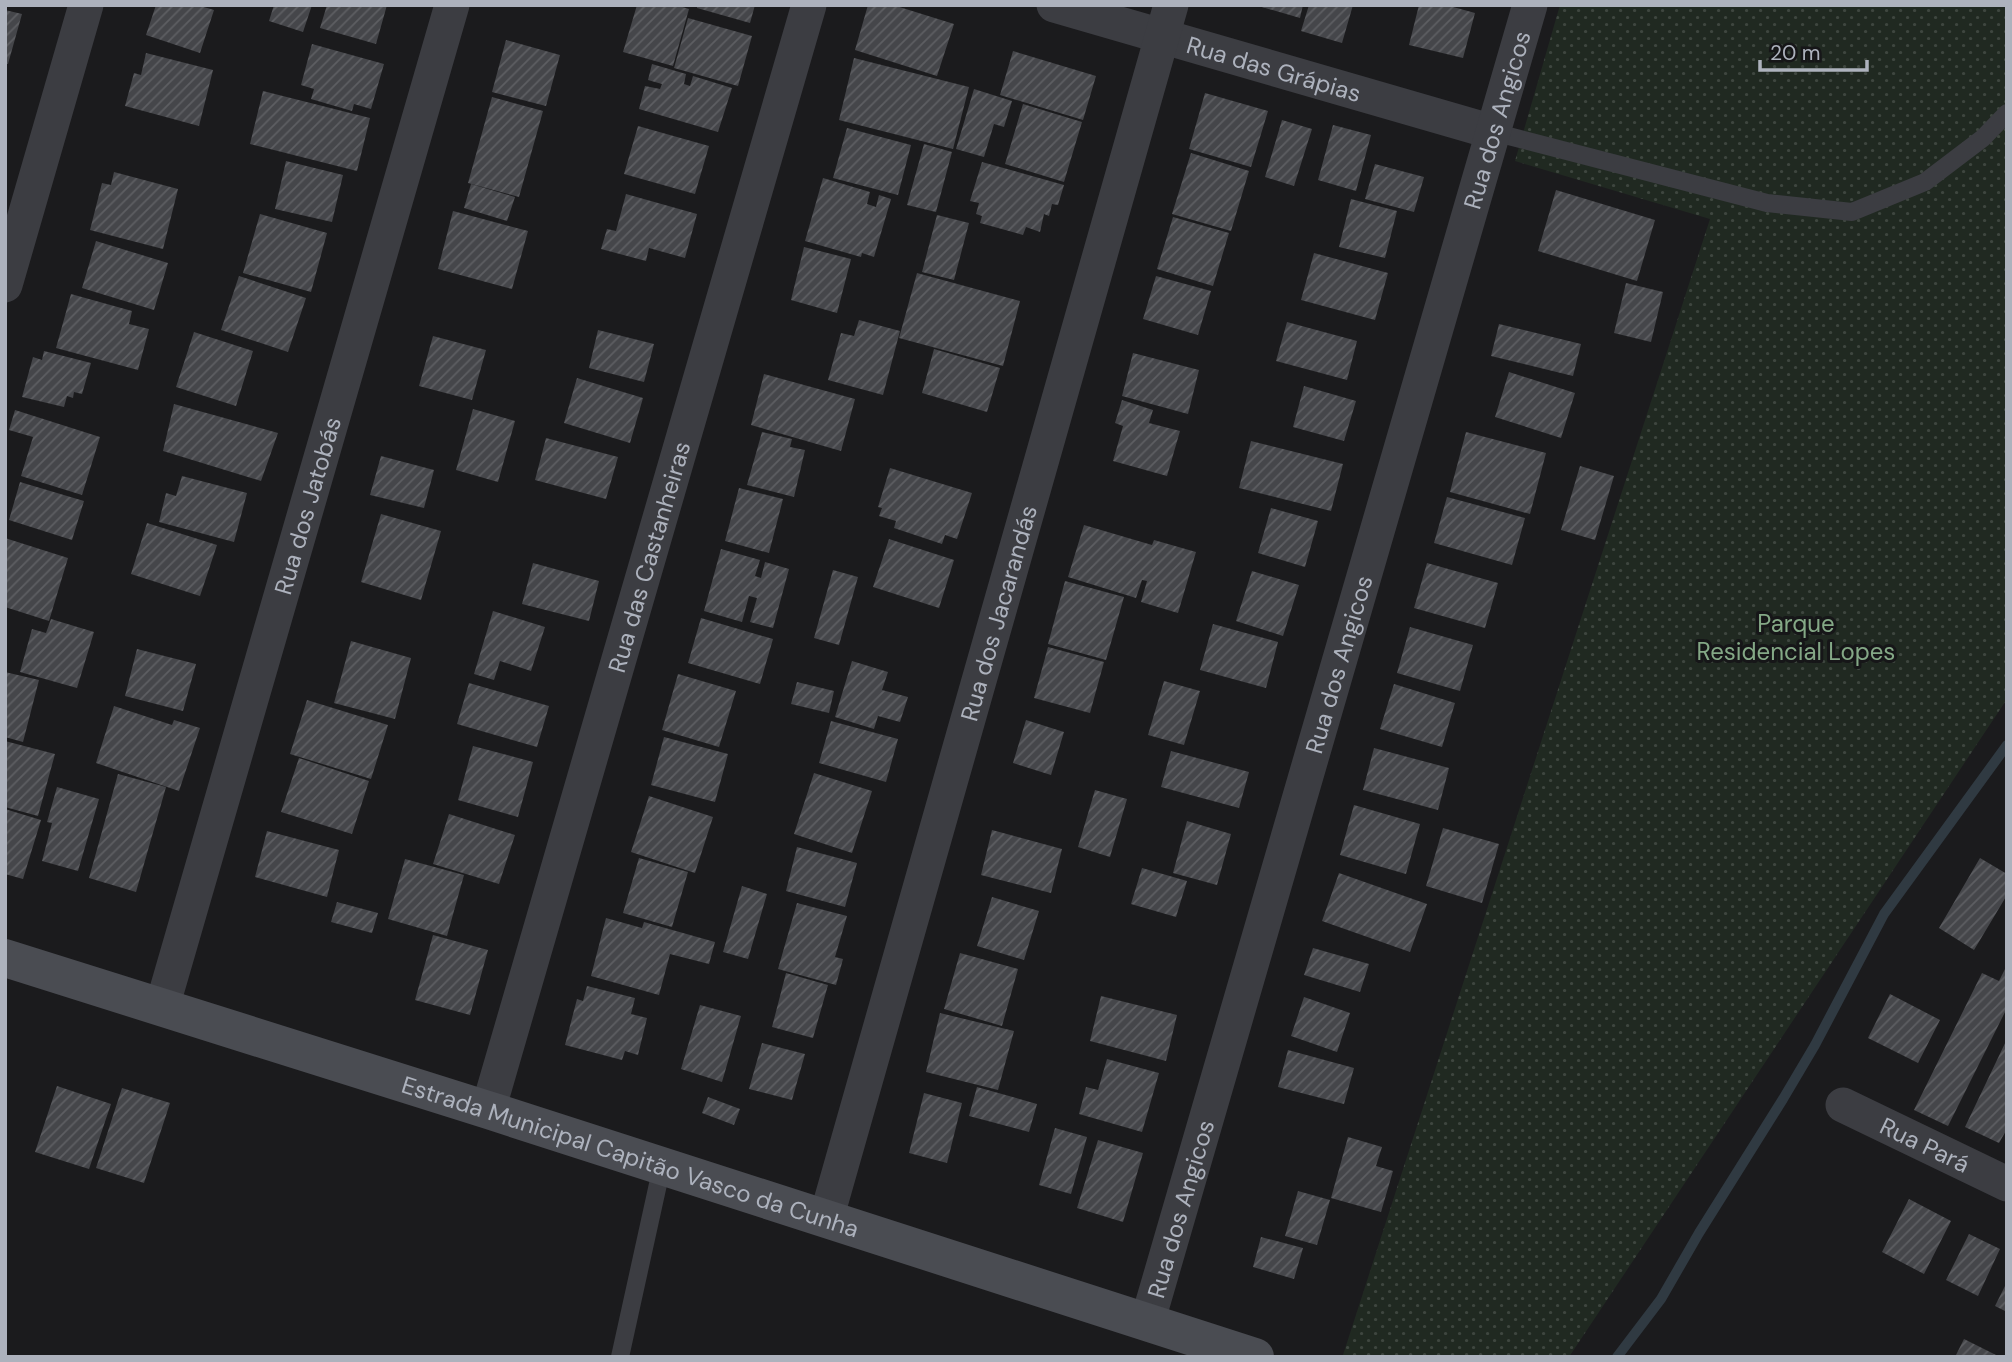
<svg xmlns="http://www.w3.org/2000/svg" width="2012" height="1362" viewBox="0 0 2012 1362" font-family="'DM Sans',sans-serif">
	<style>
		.grass { fill: url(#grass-dots) }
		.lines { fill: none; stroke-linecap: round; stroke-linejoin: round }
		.stream { stroke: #303a42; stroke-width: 10 }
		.building { fill: url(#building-hatch) }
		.lane { stroke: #3c3d42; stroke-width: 18 }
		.street { stroke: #3c3d42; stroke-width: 35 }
		.secondary { stroke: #4a4c52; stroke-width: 38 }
		.labels { text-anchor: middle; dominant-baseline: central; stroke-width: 6; stroke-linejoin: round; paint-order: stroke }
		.street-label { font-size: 24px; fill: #adb2bd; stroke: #161618 }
		.park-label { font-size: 24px; fill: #84a886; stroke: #161618 }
	</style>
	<defs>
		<pattern id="grass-dots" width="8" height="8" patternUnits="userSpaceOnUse" patternTransform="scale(1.75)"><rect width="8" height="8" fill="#202921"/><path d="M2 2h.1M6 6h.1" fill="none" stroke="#3e463f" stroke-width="1.8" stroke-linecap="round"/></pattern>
		<pattern id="building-hatch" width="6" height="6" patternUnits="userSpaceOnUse" patternTransform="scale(1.75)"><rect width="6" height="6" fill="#45464a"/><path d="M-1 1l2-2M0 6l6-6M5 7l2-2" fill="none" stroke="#5d5e62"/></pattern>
	</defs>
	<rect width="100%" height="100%" fill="#1b1b1d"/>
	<path class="grass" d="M1560,5H2007V699L1569,1357H1350L1343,1355L1710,219L1515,161Z"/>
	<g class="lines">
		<path class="stream" d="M1617,1357L1661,1299L1699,1233L1783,1099L1815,1045L1884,914L2007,745"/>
	</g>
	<path class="building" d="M156,5H197L214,10L200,53L146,35Z
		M274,5H312L303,32L269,21Z
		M327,5H387L376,44L320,28Z
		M637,5H676L689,9L673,66L623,52Z
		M698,5H755L750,23L697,8Z
		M868,5H893L954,24L937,76L855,50Z
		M1255,5H1303L1300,18Z
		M1309,5H1353L1342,43L1301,31Z
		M1419,5H1446L1475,13L1463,58L1409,45Z
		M5,10L22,14L8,64H5Z
		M688,18L752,36L738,86L674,68Z
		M506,40L560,55L546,106L492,92Z
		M312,44L384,64L371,109L354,104L352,111L311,99L314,89L301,85Z
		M1013,51L1096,76L1083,120L1000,95Z
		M146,53L213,70L199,126L125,106L134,73L141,75Z
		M854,58L969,87L953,149L839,120Z
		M652,64L686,74L684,84L690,86L693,76L732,88L718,132L639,109L645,86L660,89L662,84L648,80Z
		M974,89L1012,101L1004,127L994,124L984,157L956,149Z
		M263,91L370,118L357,171L250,144Z
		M1205,93L1268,111L1251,167L1189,149Z
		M492,97L543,111L519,197L468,183Z
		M1023,104L1082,122L1064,182L1005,164Z
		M1282,120L1312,129L1294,186L1265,177Z
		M1333,125L1371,135L1356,191L1318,180Z
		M638,126L709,146L695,194L624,174Z
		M847,128L911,145L898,195L833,178Z
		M924,144L952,152L936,212L907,205Z
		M1191,153L1249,171L1231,231L1172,214Z
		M286,161L343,175L332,222L275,209Z
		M982,162L1064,185L1058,205L1052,204L1049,216L1044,214L1040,232L1026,227L1023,235L980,223L982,216L976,214L979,203L970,201Z
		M1375,164L1424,177L1414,212L1365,199Z
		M114,172L178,189L163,249L90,230L102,183L111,185Z
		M823,178L870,192L867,204L876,207L879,195L891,199L874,257L862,253L861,257L805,241Z
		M471,184L515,197L507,221L464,208Z
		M1556,190L1655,220L1637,281L1538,251Z
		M626,194L697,214L685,258L649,248L646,261L601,249L607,229L616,231Z
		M1351,199L1397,211L1385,258L1339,247Z
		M453,211L528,231L512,289L438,269Z
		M260,214L327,233L311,292L243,273Z
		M937,215L969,223L954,280L922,272Z
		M1173,217L1229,233L1213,286L1157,269Z
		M96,241L168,263L154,310L82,288Z
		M804,247L851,259L837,313L791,300Z
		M1314,253L1388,273L1375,320L1301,300Z
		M917,273L1020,301L1003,366L899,338Z
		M239,276L306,298L288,352L221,330Z
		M1156,276L1211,291L1198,335L1143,319Z
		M1626,283L1663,292L1651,342L1614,333Z
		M71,294L132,311L129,324L149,329L138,370L56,348Z
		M859,320L900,331L883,395L828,380L841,333L854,336Z
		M1287,322L1357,341L1347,380L1276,361Z
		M1499,324L1581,344L1573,376L1491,356Z
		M598,330L654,344L644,382L589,368Z
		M194,332L253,351L236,406L176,387Z
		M433,336L486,350L472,400L419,386Z
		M934,349L1000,368L987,412L922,393Z
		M44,351L91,363L82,394L74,392L73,398L67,396L64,407L22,397L33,357L42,360Z
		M1133,353L1199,370L1188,414L1122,396Z
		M1509,372L1575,393L1561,438L1495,417Z
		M764,374L855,399L841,451L751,425Z
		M577,378L643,398L630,443L564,423Z
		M1304,386L1356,401L1344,441L1293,427Z
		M1122,400L1153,410L1149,423L1180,431L1167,476L1113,461L1123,426L1115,423Z
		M174,404L278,433L261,481L163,451Z
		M473,409L515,421L498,482L456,470Z
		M15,410L100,437L82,495L21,476L33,437L9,430Z
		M762,432L792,439L790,447L805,450L794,497L747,485Z
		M1466,432L1546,453L1530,514L1450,492Z
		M546,438L618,457L606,499L535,480Z
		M1251,441L1343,464L1331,511L1239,488Z
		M381,456L434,470L424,508L370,495Z
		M1580,466L1614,476L1595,540L1561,530Z
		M890,468L972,493L957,539L945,535L942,544L894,528L896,521L879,516L882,508L878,507Z
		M182,476L247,493L234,542L159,522L166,493L176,496Z
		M20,482L84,501L72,540L9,520Z
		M739,488L783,499L769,553L725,541Z
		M1447,497L1525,518L1512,565L1434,543Z
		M1271,508L1318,521L1305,567L1258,553Z
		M381,514L441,531L421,600L361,582Z
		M147,523L217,545L200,596L131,574Z
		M1084,525L1152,545L1154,540L1196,552L1178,613L1141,602L1147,581L1142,580L1136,598L1068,577Z
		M5,538L68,558L49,621L5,607Z
		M889,539L954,560L939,608L873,587Z
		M721,549L760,560L755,576L761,578L765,562L789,569L773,628L750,622L757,598L749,596L742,622L704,611Z
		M533,563L599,581L589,621L522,604Z
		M1427,563L1498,583L1485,628L1414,608Z
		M833,570L858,577L839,645L814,638Z
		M1252,571L1299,585L1283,636L1236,621Z
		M1065,581L1124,597L1106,660L1048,644Z
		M493,611L545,627L531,671L500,661L494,680L474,674Z
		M701,618L773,639L760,684L688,663Z
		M51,619L94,632L77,688L20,672L32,629L46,633Z
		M1213,624L1278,642L1266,688L1200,670Z
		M1410,627L1473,645L1460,691L1397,673Z
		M351,641L411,658L395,719L334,703Z
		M1048,647L1104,662L1090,713L1034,698Z
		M137,649L196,664L183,711L125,696Z
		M852,661L888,672L882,690L908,697L900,722L878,716L874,729L835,717Z
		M5,672L39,680L23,742L5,737Z
		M678,674L736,691L719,747L662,730Z
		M1164,681L1200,691L1184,745L1148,735Z
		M797,682L834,691L829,713L791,704Z
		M469,683L549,706L537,747L457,724Z
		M1394,684L1455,703L1442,747L1380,729Z
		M307,700L388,725L371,779L290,754Z
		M114,706L172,725L174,720L200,728L179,791L96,763Z
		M1026,720L1064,732L1051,775L1013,763Z
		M831,721L898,739L886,782L819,763Z
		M664,737L728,754L715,802L651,785Z
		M5,741L55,754L38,816L5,807Z
		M473,746L533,762L518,817L458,800Z
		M1374,748L1449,768L1438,810L1363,790Z
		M1171,751L1249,772L1239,808L1161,787Z
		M299,758L369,781L352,834L281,812Z
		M814,773L872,791L852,853L794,834Z
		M118,774L166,787L136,892L89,878Z
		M57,787L99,799L78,871L42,861L52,823L47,822Z
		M1095,790L1127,799L1110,857L1078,847Z
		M649,796L713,817L695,873L631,852Z
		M1354,805L1420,824L1406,874L1340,855Z
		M5,809L41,820L23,879L5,874Z
		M449,814L515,835L499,884L433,864Z
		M1187,821L1231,834L1217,885L1173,873Z
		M1443,828L1499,844L1482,903L1426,886Z
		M992,830L1062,849L1051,893L981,875Z
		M267,831L339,850L327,897L255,877Z
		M797,847L857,863L845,907L786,891Z
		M639,858L688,872L672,927L623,913Z
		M1980,858L2007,874V895L1974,950L1939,928Z
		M405,859L464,875L447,936L388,919Z
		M1142,868L1187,881L1176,917L1131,904Z
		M1339,873L1427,904L1410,952L1322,921Z
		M742,886L767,894L748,959L723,952Z
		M992,897L1039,911L1024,960L977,946Z
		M337,902L378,913L372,933L331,922Z
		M797,903L847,916L835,957L843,959L836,985L778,969Z
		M606,918L642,928L644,922L715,942L709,964L670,954L659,995L591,976Z
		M433,935L488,950L470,1015L415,1000Z
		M1313,948L1369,964L1360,992L1304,975Z
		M960,953L1018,969L1002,1026L944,1009Z
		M2007,965V1008L1948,1126L1914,1110L1982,973L1999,981Z
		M786,973L828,985L813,1038L772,1027Z
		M587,986L635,998L631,1014L647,1018L638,1055L625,1051L622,1060L565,1045L577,999L583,1001Z
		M1890,994L1940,1020L1918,1063L1868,1038Z
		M1101,996L1177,1015L1166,1061L1090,1041Z
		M1304,997L1350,1013L1337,1052L1291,1036Z
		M700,1005L741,1016L722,1082L681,1069Z
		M940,1013L1014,1031L998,1090L926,1072Z
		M2007,1039V1129L1999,1143L1965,1127Z
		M762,1043L805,1054L792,1100L749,1089Z
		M1288,1050L1354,1068L1344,1104L1278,1087Z
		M1107,1059L1159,1073L1142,1132L1079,1114L1086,1087L1098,1090Z
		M57,1086L111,1104L89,1169L35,1152Z
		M977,1087L1037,1104L1029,1132L969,1116Z
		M122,1088L170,1103L144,1183L96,1168Z
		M924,1093L962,1103L947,1163L909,1153Z
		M708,1097L740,1109L734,1125L702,1113Z
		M1055,1128L1087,1137L1071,1194L1039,1185Z
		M1348,1137L1382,1147L1376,1166L1393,1171L1381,1212L1331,1198Z
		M1098,1140L1143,1153L1123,1222L1077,1208Z
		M1298,1191L1330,1200L1317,1245L1285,1236Z
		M1909,1199L1951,1221L1924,1274L1882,1252Z
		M1969,1234L2000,1249L1978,1296L1946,1280Z
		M1261,1237L1303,1248L1294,1279L1253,1267Z
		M2007,1282V1312L1995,1306Z
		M1964,1339L2000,1357H1955Z"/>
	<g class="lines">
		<path class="lane" d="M1493,132L1767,203L1852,212L1925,182L1983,138L2007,113
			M620,1357L662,1166"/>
		<g class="street">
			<path id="s1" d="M1054,5L1493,132"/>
			<path d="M5,285L86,5"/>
			<path id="s2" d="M162,1007L452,5"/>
			<path id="s3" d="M1843,1105L2007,1184"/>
			<path id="s4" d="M488,1110L809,5"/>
			<path id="s5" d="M826,1219L1171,5"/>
			<path id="s6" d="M1147,1323L1530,5"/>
		</g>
		<path class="secondary" id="s7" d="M5,958L488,1110L1255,1357"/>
	</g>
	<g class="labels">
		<g class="street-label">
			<text stroke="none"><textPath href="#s1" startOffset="229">Rua das Grápias</textPath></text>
			<text stroke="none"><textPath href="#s6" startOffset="1253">Rua dos Angicos</textPath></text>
			<text stroke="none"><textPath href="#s2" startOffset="522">Rua dos Jatobás</textPath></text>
			<text stroke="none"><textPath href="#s4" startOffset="576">Rua das Castanheiras</textPath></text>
			<text stroke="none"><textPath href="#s5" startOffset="630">Rua dos Jacarandás</textPath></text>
			<text stroke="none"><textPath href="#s6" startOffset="686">Rua dos Angicos</textPath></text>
			<text stroke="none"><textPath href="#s3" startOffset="91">Rua Pará</textPath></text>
			<text stroke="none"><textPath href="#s7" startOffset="656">Estrada Municipal Capitão Vasco da Cunha</textPath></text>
			<text stroke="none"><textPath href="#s6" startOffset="119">Rua dos Angicos</textPath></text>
		</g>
		<g class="park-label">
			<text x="1796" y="623">Parque<tspan x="1796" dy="28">Residencial Lopes</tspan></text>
		</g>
	</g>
	<rect width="2012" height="1362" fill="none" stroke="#adb2bd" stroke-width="14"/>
	<path d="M1760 60v10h107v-10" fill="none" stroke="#adb2bd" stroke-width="3.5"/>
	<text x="1770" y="60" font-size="21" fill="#adb2bd" stroke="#161618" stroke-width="5" paint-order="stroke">20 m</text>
</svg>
